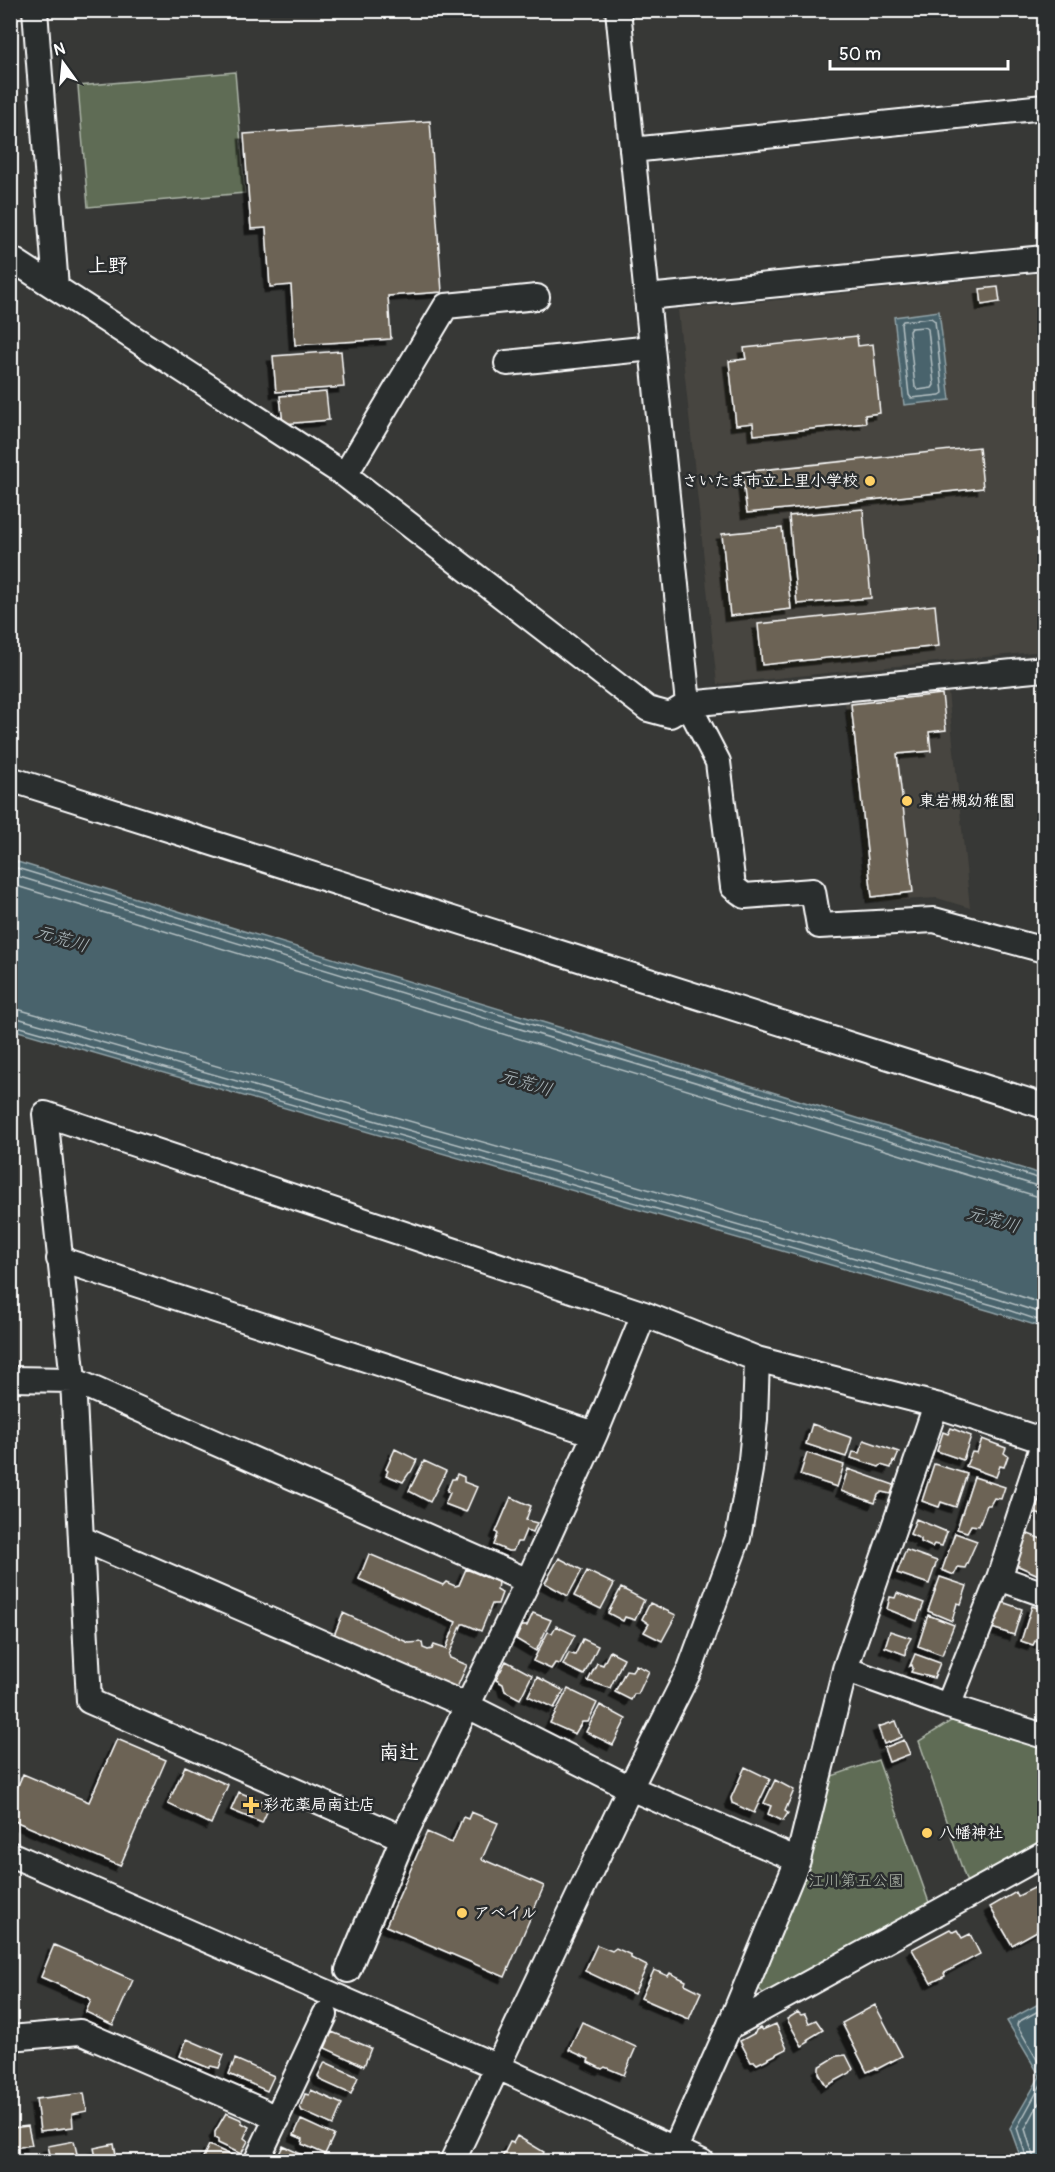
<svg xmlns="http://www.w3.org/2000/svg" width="1055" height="2172" viewBox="0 0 1055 2172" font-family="Pangolin,'Klee One',sans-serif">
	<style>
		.built { fill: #47453f }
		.green { fill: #5e6c54; stroke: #aeb6aa; stroke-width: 1.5 }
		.water { fill: #48646c; stroke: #91a2a7; stroke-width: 1.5 }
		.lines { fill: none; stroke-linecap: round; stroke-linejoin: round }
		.shore { stroke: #b6c1c4; stroke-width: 1.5 }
		.building { fill: #6c6354; stroke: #fff; stroke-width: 1.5; filter: url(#shadow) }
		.minor-casing { stroke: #fff; stroke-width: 28 }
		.minor { stroke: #2a2d2e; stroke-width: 24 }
		.poi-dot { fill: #ffd166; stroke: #2a2d2e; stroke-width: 2 }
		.labels { text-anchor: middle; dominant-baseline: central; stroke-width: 5; stroke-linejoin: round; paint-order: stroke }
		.poi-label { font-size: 16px; font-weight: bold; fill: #fff; stroke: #2a2d2e; text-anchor: start }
		.park-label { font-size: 16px; fill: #aeb6aa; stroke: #2a2d2e }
		.water-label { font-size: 18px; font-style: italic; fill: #adb9bd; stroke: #2a2d2e }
		.quarter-label { font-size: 20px; font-weight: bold; fill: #fff; stroke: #2a2d2e }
	</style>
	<defs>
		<filter id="shadow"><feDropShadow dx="-5.5" dy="5.5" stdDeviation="0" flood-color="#0009"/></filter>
	</defs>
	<rect width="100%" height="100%" fill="#373836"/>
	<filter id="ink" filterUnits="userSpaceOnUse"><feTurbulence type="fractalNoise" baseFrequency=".0167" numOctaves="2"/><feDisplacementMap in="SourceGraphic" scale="12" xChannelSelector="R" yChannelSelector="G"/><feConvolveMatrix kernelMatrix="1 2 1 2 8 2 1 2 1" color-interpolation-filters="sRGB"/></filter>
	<g filter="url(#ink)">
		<path class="built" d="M1044,273V651L717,684L678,310Z
			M948,692L970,908L937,898L867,902L845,703Z"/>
		<path class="green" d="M235,72L245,193L88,207L78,86Z
			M954,1719L1044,1748V1847L969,1889L919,1741Z
			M878,1760L931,1908L767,1997L754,1984L832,1776Z"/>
		<path class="water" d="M939,311L950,400L904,405L894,317Z
			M11,860L1044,1175V1328L994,1312L11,1029Z
			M1044,2001V2161H1022L1010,2128L1040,2076L1007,2021Z"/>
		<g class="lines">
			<path class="shore" d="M931,318L935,321L943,393L940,395L911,398L909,395L901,324L903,321Z
				M925,327L928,329L934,385L932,388L918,390L915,387L909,331L911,328Z
				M10,866L1044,1180
				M10,874L1044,1188
				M10,884L1036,1196L1044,1197
				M10,1007L1001,1290L1044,1304
				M10,1016L998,1299L1044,1314
				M10,1024L996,1306L1044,1322
				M1044,2008L1018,2022L1017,2025L1044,2072
				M1028,2162L1017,2128L1044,2079
				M1035,2162L1025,2129L1044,2094"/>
		</g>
		<path class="building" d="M430,121L442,292L388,296L391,339L295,345L291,285L270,287L266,228L251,229L244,134Z
			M998,287L1000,302L982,305L980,289Z
			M857,336L858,346L873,344L880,413L865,415L866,423L754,435L753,423L736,425L729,361L746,359L744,348Z
			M341,351L344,387L276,392L273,356Z
			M326,392L329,420L283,424L280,396Z
			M979,447L983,488L747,513L742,472Z
			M863,509L871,598L797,604L789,516Z
			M782,528L791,609L730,616L722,534Z
			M935,605L939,646L762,665L758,624Z
			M942,694L946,730L929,732L931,751L897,754L913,892L872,897L851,704Z
			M812,1424L852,1438L846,1457L806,1444Z
			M951,1428L971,1436L963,1460L937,1451L943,1432L948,1434Z
			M982,1439L1006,1448L1004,1453L1008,1456L1004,1467L1000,1466L996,1477L966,1466L972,1452L977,1453Z
			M864,1440L899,1452L895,1462L893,1461L891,1468L881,1465L879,1467L851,1458L853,1452L859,1453Z
			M395,1449L417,1460L411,1472L409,1473L403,1482L386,1475L388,1471L386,1469Z
			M807,1453L844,1465L837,1487L800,1475Z
			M424,1461L446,1471L430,1502L409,1491Z
			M934,1464L967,1474L956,1507L941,1502L939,1507L922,1501Z
			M848,1469L894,1485L891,1494L882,1492L878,1495L875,1503L841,1491Z
			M457,1474L464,1477V1482L477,1487L466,1512L445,1504L450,1493L447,1491L452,1479H455Z
			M974,1477L1005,1487L1001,1499L994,1498L990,1505H987L979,1526L971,1525L967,1532L957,1529Z
			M511,1497L531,1506L526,1520L537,1523L533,1532L526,1530L521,1542H517L513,1551H508L494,1545L498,1534L496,1532Z
			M1036,1500L1044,1503V1516L1032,1512Z
			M916,1519L947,1532L942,1546L934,1544L932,1547L921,1542V1539L910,1534Z
			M1023,1532L1044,1540L1043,1577L1014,1564Z
			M955,1533L977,1541L965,1568L958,1567L954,1575L942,1570Z
			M906,1550L937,1561L929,1584L897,1573Z
			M369,1554L443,1585L446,1582L455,1586L459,1585L466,1569L498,1582L497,1590L502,1593L498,1604H492L481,1631L465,1624H462L449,1655L450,1658L467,1665L455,1692L333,1638L343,1613L409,1643L422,1642L423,1648L428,1650L432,1649L434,1645L446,1649L456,1622L359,1579Z
			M559,1558L582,1570L568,1596L545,1583Z
			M587,1571L614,1584L601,1609L574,1596Z
			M940,1577L967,1586L961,1604L957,1603L952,1621L928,1611Z
			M621,1588L644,1600L635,1620L625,1617L623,1621L608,1613Z
			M897,1593L924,1603L917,1621L887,1609L890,1597L895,1598Z
			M1002,1602L1022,1609L1014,1635L992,1628Z
			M650,1603L676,1615L662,1641L644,1632L649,1624L642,1619Z
			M1032,1606L1044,1610V1643L1035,1641L1033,1645L1021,1641Z
			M533,1613L551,1620L536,1651L516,1639L522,1626H527Z
			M928,1615L954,1625L942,1655L918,1646Z
			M556,1626L575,1635L560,1664L555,1663L551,1669L533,1661L548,1632L552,1633Z
			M890,1631L911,1638L907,1645L906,1655L885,1647Z
			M583,1639L598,1646L584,1675L563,1665L569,1653L575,1655Z
			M610,1651L624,1658L610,1688L588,1681L597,1663L603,1665Z
			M915,1654L940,1663L934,1678L911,1672L913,1668L912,1665L910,1666Z
			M506,1661L532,1675L520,1699L505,1691L503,1684L496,1680Z
			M636,1665L649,1671L638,1694H634L631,1700L615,1692L626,1670L632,1671Z
			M537,1677L564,1691L554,1708L528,1696Z
			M568,1689L597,1703L588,1722H582L575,1734L550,1723Z
			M600,1705L626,1719L613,1745L586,1732Z
			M896,1721L902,1737L884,1744L878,1727Z
			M117,1739L166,1760L120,1866L10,1819V1804L23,1774L89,1802Z
			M904,1740L910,1754L889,1762L884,1748Z
			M185,1766L228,1785L211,1824L168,1804Z
			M745,1767L770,1779L754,1813L732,1803L731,1798Z
			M775,1780L794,1790L785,1811L788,1813L783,1821L768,1814L771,1806L764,1803Z
			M239,1792L270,1805L262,1823L231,1810Z
			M471,1812L498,1823L482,1859L544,1886L505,1977L386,1926L427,1832L452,1843L463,1817L468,1819Z
			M1038,1886L1044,1898V1927L1012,1945L990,1907L1016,1892L1018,1896Z
			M950,1929L953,1932L957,1930L962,1938L970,1934L980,1954L944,1973L945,1976L931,1983L912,1949Z
			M54,1945L133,1980L113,2025L86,2012L91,2000L89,1998L41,1977Z
			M597,1945L612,1951L616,1948L631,1955V1958L647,1966L634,1994L585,1971Z
			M654,1970L668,1976L670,1973L686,1981L685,1984L701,1992L689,2019L641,1998Z
			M875,2005L902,2056L877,2069L876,2068L867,2072L842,2023Z
			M798,2012L801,2015L805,2014L809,2023L816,2020L823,2030L808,2039L809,2042L802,2046L787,2019Z
			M582,2022L636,2047L624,2075L605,2067L602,2069L588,2062L589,2059L569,2050Z
			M776,2024L787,2049L757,2064L755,2062H751L740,2041L755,2033L756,2030L760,2028L762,2030Z
			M332,2032L371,2048L364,2066L325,2048Z
			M187,2039L224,2055L219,2068L211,2066L209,2068L180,2056Z
			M846,2055L853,2069L850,2073L826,2086L819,2073V2067L837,2056Z
			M235,2059L274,2076L267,2091L229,2074Z
			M325,2062L358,2077L351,2094L320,2080L318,2076Z
			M311,2090L342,2104L333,2125L302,2111L300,2107L305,2094L309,2095Z
			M84,2093L87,2111L72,2114L73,2127L40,2131L36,2099Z
			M226,2113L242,2120V2123L249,2127L244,2138L248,2141L241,2154L218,2143V2140L215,2138V2132Z
			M301,2120L334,2135L325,2154L302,2144L303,2139L294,2135Z
			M28,2126L32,2145L15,2148L12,2128Z
			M517,2136L544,2152L540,2162H500L510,2142L513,2143Z
			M74,2141L79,2162H52L48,2146Z
			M114,2144L117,2160L97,2162L94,2148Z
			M209,2145L235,2157L233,2162H201Z
			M283,2146L318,2162H275Z"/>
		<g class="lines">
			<g class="minor-casing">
				<path id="minor" d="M35,10L56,288
					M618,10L688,704L718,762L733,887L745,896L813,891L819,926L934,920L1044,950
					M632,150L1044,107
					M10,258L345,475L648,709L670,715L688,704L1044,669
					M647,297L1044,258
					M507,363L652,348
					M345,475L446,306L537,297
					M10,779L1044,1106
					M59,1259L595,1434
					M10,1379L73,1380L528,1581
					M82,1539L468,1706L630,1788L798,1860
					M999,1578L1044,1594
					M845,1669L948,1706L1044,1736
					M948,1706L999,1578L1044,1441
					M403,1838L89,1701L73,1380L45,1114L644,1314L757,1359L936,1405L1044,1441
					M10,1854L498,2067L702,2162
					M348,1970L403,1838L528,1581L595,1434L644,1314
					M729,2027L1044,1854
					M10,2038L80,2032L260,2110L277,2120
					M256,2162L325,2015
					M452,2162L630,1788L690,1669L738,1538L750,1470L755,1419L757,1359
					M669,2162L729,2027L798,1860L845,1669L936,1405"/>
			</g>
			<use href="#minor" class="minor"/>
		</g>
	</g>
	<g class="poi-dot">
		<circle cx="870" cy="481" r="6"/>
		<circle cx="907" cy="801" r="6"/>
		<path d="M248 1796h6v6h6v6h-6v6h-6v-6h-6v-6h6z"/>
		<circle cx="927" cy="1833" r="6"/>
		<circle cx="462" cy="1913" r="6"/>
	</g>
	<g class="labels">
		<g class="poi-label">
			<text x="858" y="481" text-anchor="end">さいたま市立上里小学校</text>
			<text x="919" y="801">東岩槻幼稚園</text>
			<text x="263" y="1805">彩花薬局南辻店</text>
			<text x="939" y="1833">八幡神社</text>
			<text x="474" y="1913">アベイル</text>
		</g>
		<g class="park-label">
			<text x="856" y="1881">江川第五公園</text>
		</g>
		<g class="water-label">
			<text transform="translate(62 939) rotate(17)">元荒川</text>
			<text transform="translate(526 1083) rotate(17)">元荒川</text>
			<text transform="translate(993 1220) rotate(16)">元荒川</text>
		</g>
		<g class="quarter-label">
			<text x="108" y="265">上野</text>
			<text x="399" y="1752">南辻</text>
		</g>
	</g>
	<rect width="1055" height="2172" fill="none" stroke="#2a2d2e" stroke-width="36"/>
	<rect x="18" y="18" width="1019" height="2136" fill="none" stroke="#fff" stroke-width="2" filter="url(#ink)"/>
	<g transform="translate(63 63) rotate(345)" stroke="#2a2d2e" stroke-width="4.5" paint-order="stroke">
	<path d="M0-4.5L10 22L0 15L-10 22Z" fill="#ffffff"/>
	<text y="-9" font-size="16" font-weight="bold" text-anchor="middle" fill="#ffffff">N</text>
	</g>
	<path d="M830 60v9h178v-9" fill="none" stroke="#ffffff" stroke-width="3"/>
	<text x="839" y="60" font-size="18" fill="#ffffff" stroke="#2a2d2e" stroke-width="4.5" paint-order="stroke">50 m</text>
</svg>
